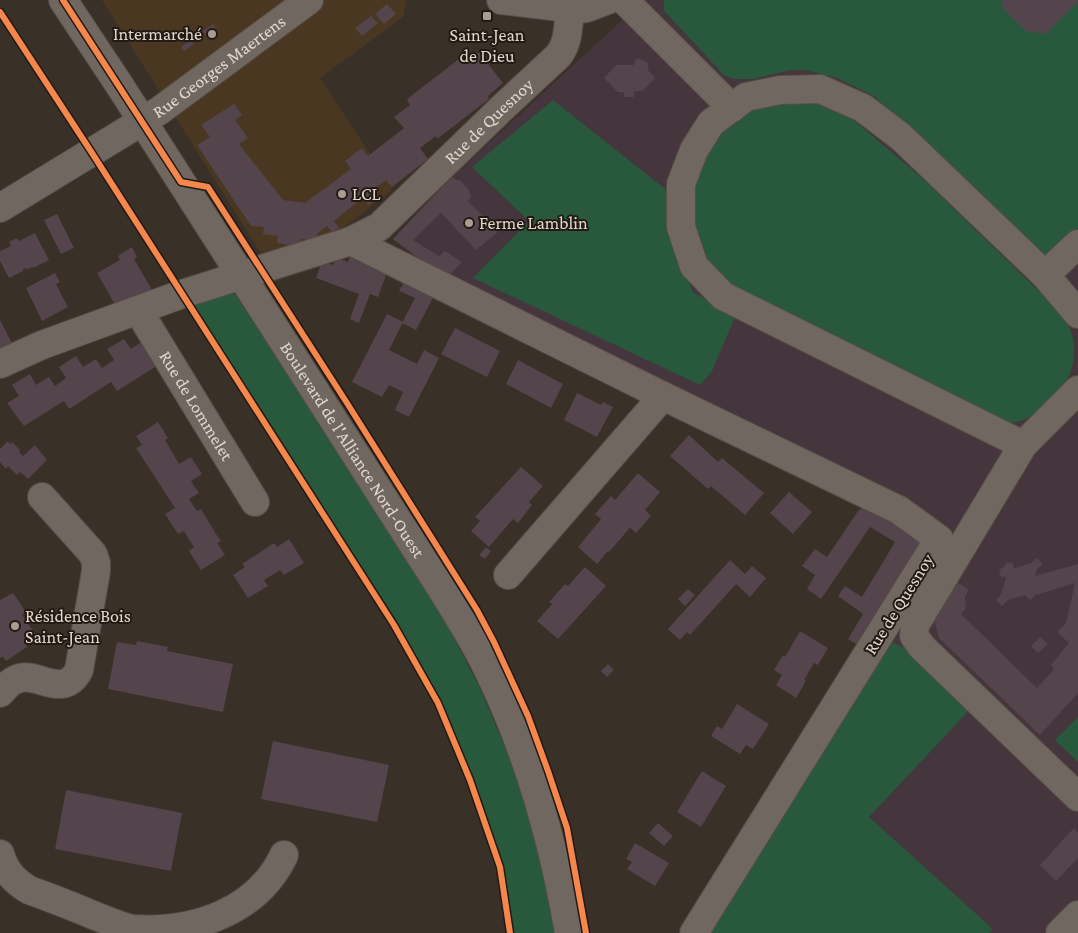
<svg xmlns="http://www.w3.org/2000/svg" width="1078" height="933" viewBox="0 0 1078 933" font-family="'Crimson Pro',serif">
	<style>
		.built { fill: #4a3722 }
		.medical { fill: #45353d }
		.green { fill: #28593d }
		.building { fill: #54444b }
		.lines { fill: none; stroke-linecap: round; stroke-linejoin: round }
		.minor-casing { stroke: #564d45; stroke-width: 30 }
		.minor { stroke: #6f6760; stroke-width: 28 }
		.cycleway-casing { stroke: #221a13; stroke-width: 9 }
		.cycleway { stroke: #f5874c; stroke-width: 6 }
		.poi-dot { fill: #a79d92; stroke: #221a13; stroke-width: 2 }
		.labels { text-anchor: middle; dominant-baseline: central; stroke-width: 4; stroke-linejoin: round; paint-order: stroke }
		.poi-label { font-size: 18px; fill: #e2d7cc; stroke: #221a13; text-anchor: start }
		.street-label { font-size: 18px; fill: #e2d7cc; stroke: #221a13 }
	</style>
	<rect width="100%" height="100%" fill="#393027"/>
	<path class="built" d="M102,0H406L403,17L320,78L392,187L391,191L277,279Z"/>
	<path class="medical" d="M644,0H1078V933H711L951,535L916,504L422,263L393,239L440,188Z"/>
	<path class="green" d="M664,0H1078V228C1064,242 1051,263 1031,252L874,96L837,78L806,70H791L753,79H736L725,76L664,11Z
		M806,98L840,108L924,180L1054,306C1062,316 1071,326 1073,339C1076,351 1073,368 1068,378C1064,386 1039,412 1030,417C1020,423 1007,423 996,423L735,291L709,263L695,228V188L707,155L728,126L750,110Z
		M553,100L669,192L675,251L693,292L735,317L712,371L700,385L473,278L529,221L472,167Z
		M221,289L235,294L422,583L450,630L480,688L516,773L540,845L557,933H510L500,867L470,780L438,703L394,625L186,300Z
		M888,640L921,656L973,706L869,817L993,929L989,933H711Z
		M1078,717V762L1055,740Z"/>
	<path class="building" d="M1002,0H1077L1078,1L1046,34L1026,31L1003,9Z
		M387,4L396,14L384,24L375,14Z
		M371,16L378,23L362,36L355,28Z
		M213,24L216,28L206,35L203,31Z
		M191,40L194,44L184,51L181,47Z
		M479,52L503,83L488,96L489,99L437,139L436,136L420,148L428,159L392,187L386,180L369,193L375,200L368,205L363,198L360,200L334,221L339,228L332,232L327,226L317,234L316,241L301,239L300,247L277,243L278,236L263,234L264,227L251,226L197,145L210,137L201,125L234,104L242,115L235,120L248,138L239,144L283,200L305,203L351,169L345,161L362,148L368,156L404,128L394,117L410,105L407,99L459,59L462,64Z
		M639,58L648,63V70L655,78L643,91H634V97H624V92H618L604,78L616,65H634V61Z
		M452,177L454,179L461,181L469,190L471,197L468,201L498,232L476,250L441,213L413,240L439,256L445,251L462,262L449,275L424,262L393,239Z
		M57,214L74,248L61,254L44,220Z
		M35,233L49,260L33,268V267L27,269L24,268L23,271L9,278L0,261V251L11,246L9,242L17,238L19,241Z
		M132,247L137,257L134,259L155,295L117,308L97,273L120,260L118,256Z
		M351,253L389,267L378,297L370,294L359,323L350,319L359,294L316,278L322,261L333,265L336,257L348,262Z
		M55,273L60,282L56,284L68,307L42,321L26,288Z
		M407,276L434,296L416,330L402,323L415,298L399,291Z
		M387,314L403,322L389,350L417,364L424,350L439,358L409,417L395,410L403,392L389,385L382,397L352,382Z
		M0,320L13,345L0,353Z
		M455,328L500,351L487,377L441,354Z
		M124,339L131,349L143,341L158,365L117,391L111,382L69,409L64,401L24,426L7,403L19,396L12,385L30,374L36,385L49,377L55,386L66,378L59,367L76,356L83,367L96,359L102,368L114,360L107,349Z
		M518,360L563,384L551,408L506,384Z
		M577,393L601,405L603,402L613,407L597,437L564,420Z
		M158,422L168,438L165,440L179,464L191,457L202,474L191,481L199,493L189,499L197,511L201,509L216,534L221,541L217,543L225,555L201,570L189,551L194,547L188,538L184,531L178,534L165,514L175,508L136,448L142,445L136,436Z
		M689,435L718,462L722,458L764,493L745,515L711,486L708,489L670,456Z
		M8,441L10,444L12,442L20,450L19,452L23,456L35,445L47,460L28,479L20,472L17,475L8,466L6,469L0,462V449Z
		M521,467L543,486L529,502L532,505L518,523L513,519L489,547L471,531L480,521L475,517Z
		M638,473L660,492L645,510L651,516L636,533L629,527V529L609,552L608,551L597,564L578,547L601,519L595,514L611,496L615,500Z
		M789,492L812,512L793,534L770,513Z
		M867,505L927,545L861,647L848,639L863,614L838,596L845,586L862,597L895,542L870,527L821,599L807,589L815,575L802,566L815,549L827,557L858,511Z
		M289,539L304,563L284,575L280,570L264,580L268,586L248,598L233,575L245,567L242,564L274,543L277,547Z
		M486,547L491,551L485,559L479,555Z
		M1037,558L1043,564L1037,569L1035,576L1078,564V693L1040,735L939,638L935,623L936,618L957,582L969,590L965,597L966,608L961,614L1037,688L1054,669L1051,665L1069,643L1057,632L1066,623L1075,583L1036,595L1030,600L1025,595L1008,600L1002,606L996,600L1001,594L1006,578L1004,576L1002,578L999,574L1001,573L999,571L1008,562L1010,564L1011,562L1014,565L1013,567L1015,568L1031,563Z
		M730,560L745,574L752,566L766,578L750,597L736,584L690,635L687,632L680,640L668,629Z
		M585,567L606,586L558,639L537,621L552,604L549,602L565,584L568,586Z
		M688,589L695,595L685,606L678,599Z
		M13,593L26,612L22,615L37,637L26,645L27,647L6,661L3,657L0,658V600Z
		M800,631L828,648L818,665L814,663L804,680L806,681L796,698L776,685L782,675L774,670L783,655L785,657Z
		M1040,637L1048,644L1038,653L1031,646Z
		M137,641L168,647L167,651L233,664L223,712L108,689L117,642L136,645Z
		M608,664L614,670L607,677L601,671Z
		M737,704L769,724L753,749L746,745L740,754L711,736L717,726L722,729Z
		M273,741L389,765L377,822L261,799Z
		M702,771L726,786L701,827L677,812Z
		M66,790L182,813L171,871L55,849Z
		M658,823L673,836L664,846L649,833Z
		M1074,828L1078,833V858L1056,881L1040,865Z
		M635,843L669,863L655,886L627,869L632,862L626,859Z"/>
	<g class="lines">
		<g class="minor-casing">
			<g id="minor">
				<path id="s1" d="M63,0L120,86L439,585C457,614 476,643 490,674C529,755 554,845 569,933"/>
				<path d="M501,0L577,9L587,8L608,0"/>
				<path d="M624,0L732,108"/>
				<path id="s2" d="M0,208L159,111L309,0"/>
				<path d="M351,241L663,396L899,510L939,539L694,933"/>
				<path d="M1078,244L1045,275L1078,314"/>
				<path id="s3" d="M138,310L255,502"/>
				<path id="s4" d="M0,364L42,345L182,294L351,241L379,227L502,108L558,56C569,43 568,25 570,9"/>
				<path d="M1078,390L1023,445L915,625L914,636L922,647L1078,797"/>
				<path d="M1023,445L723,296L694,266L681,227V184L694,150L711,123L746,97L780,90L820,89L863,108L901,137L1045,275"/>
				<path d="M508,575L663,396"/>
				<path d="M0,693C4,689 9,682 15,680C36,668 62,702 79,670L96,571V563L93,554L42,497"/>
				<path d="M0,854C5,871 14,881 29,890C51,898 72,906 93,915C106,920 119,926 132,929C194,933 257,912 284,855"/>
				<path d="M1060,933L1078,915"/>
			</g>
		</g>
		<use href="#minor" class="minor"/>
		<g class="cycleway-casing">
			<path id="cycleway" d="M63,0L181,182L208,187L347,403L477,610L494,642L528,716L548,771L567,828L586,933
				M0,12L92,153L394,625L438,703L470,780L500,867L510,933"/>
		</g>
		<use href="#cycleway" class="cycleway"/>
	</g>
	<g class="poi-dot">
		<rect x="482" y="11" width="10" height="10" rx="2.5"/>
		<circle cx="212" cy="34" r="5"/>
		<circle cx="342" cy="194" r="5"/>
		<circle cx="469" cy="223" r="5"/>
		<circle cx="15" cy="626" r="5"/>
	</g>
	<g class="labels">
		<g class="poi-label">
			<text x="202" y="34" text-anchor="end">Intermarché</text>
			<text x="487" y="35" text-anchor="middle">Saint-Jean<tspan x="487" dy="21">de Dieu</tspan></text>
			<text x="352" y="194">LCL</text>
			<text x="479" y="223">Ferme Lamblin</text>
			<text x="25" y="616">Résidence Bois<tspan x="25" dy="21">Saint-Jean</tspan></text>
		</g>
		<g class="street-label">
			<text stroke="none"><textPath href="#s2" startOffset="261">Rue Georges Maertens</textPath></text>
			<text stroke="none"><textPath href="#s4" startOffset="556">Rue de Quesnoy</textPath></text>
			<text stroke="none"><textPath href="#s3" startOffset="112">Rue de Lommelet</textPath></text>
			<text stroke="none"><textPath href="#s1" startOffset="535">Boulevard de l'Alliance Nord-Ouest</textPath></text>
			<text transform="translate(899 604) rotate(-58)">Rue de Quesnoy</text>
		</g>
	</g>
</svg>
